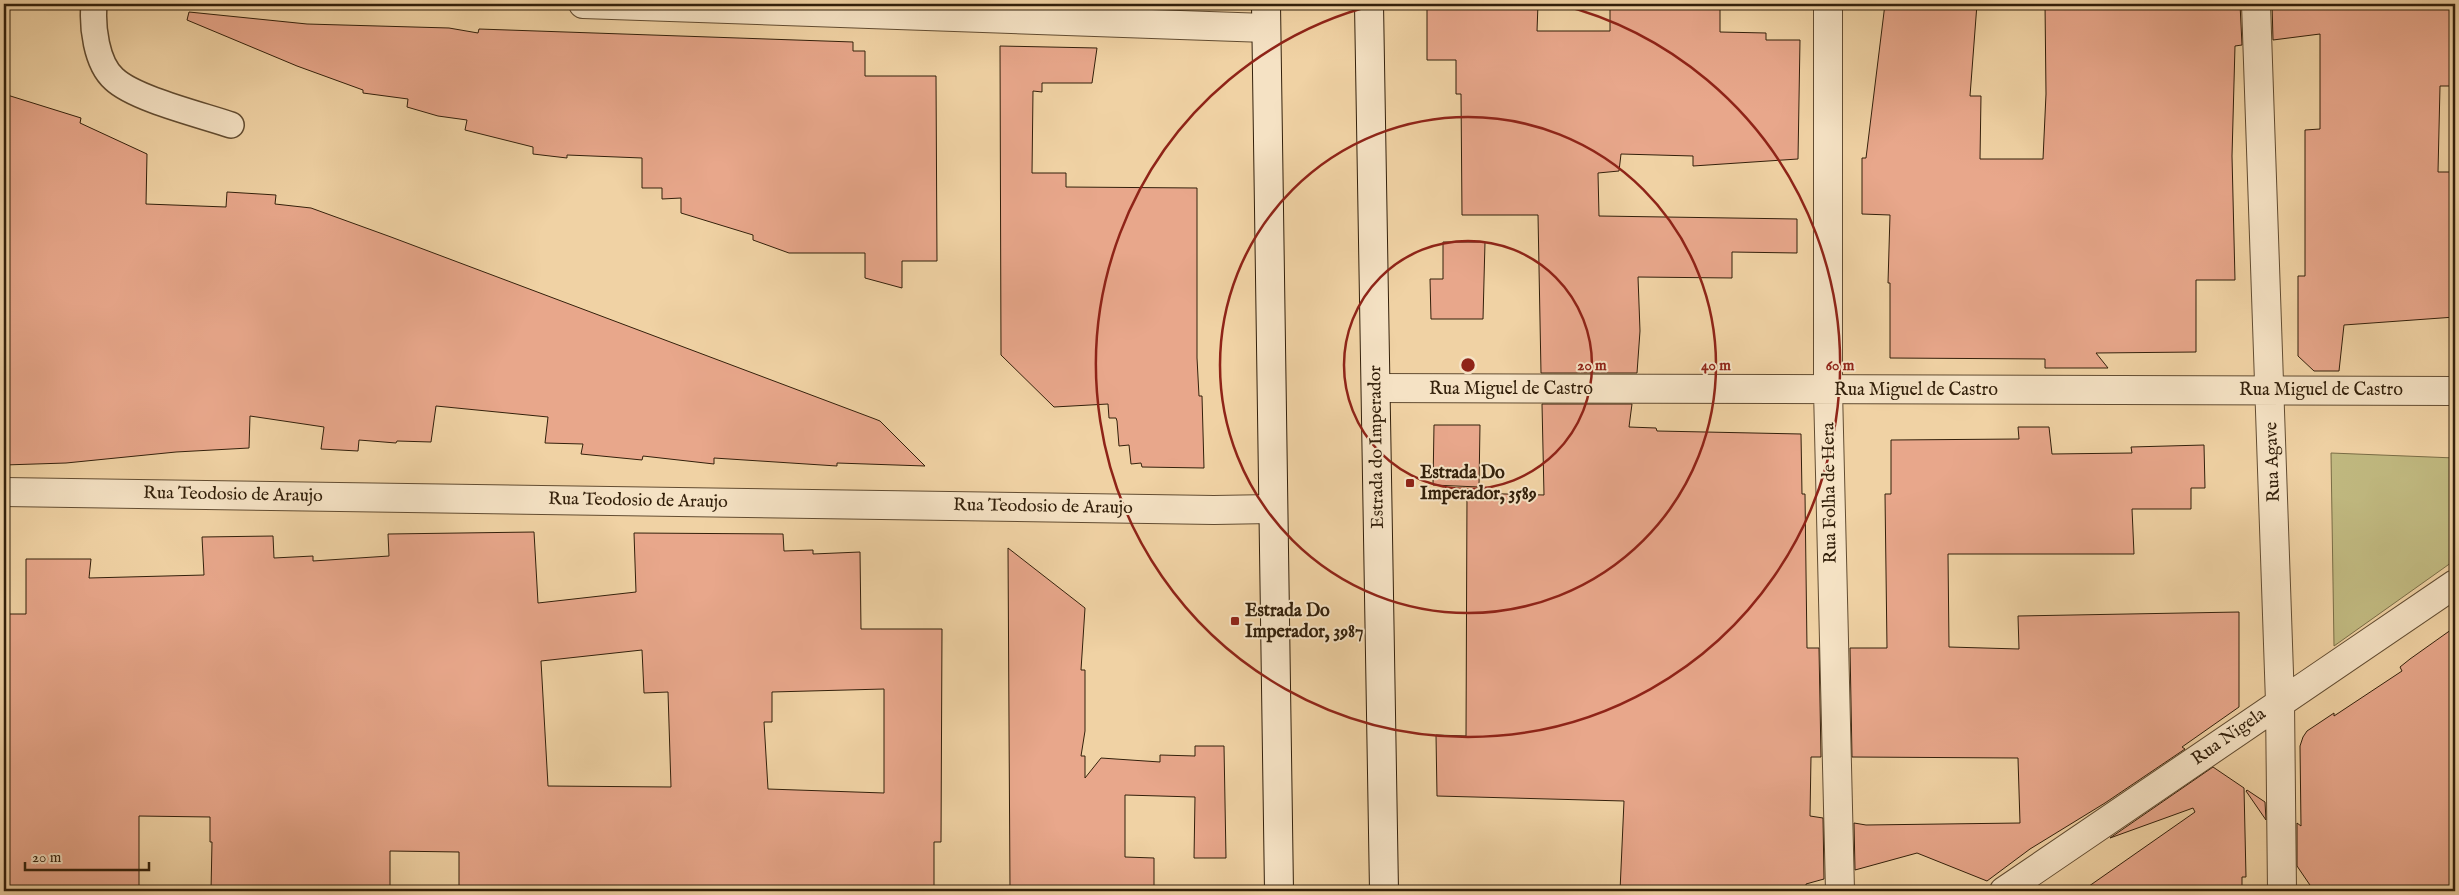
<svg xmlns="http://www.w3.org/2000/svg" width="2459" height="895" viewBox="0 0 2459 895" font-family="'IM FELL English',serif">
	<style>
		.green { fill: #c1ba81; stroke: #7a6d46 }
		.building { fill: #e8a78b; stroke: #33200b; fill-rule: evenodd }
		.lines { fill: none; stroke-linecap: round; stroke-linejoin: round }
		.service-casing { stroke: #624c31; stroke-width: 28 }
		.minor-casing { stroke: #624c31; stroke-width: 30 }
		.secondary-casing { stroke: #33200b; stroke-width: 30 }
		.service { stroke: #f5e2c4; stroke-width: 25 }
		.minor { stroke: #f5e2c4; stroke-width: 28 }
		.secondary { stroke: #f5e2c4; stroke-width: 28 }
		.ring { fill: none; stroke: #8f2418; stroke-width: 2.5 }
		.poi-dot { fill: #8f2418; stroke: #f5e2c4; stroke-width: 2 }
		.labels { text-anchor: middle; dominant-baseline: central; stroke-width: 4; stroke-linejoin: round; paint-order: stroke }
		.street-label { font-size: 18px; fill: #33200b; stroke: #f5e2c4 }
		.poi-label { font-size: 18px; font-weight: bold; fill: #33200b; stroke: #f5e2c4; text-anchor: start }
		.centre { fill: #8f2418; stroke: #f5e2c4; stroke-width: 2.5 }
		.ring-label { font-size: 15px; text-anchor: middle; font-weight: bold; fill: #8f2418; stroke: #f5e2c4; stroke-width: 4; stroke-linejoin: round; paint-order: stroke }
	</style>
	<rect width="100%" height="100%" fill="#f0d2a4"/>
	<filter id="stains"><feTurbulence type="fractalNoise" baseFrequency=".004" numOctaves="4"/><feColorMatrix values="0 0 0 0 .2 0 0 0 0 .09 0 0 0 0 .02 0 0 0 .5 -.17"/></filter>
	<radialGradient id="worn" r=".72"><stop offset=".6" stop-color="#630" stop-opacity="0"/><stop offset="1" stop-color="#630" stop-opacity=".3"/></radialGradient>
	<path class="green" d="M2331,453L2455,458V560L2334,646Z"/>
	<path class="building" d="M1427,4H1538L1537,31H1610V4H1720V32L1766,33V40H1800L1798,159L1693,166V156L1621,154L1619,171L1598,173L1599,216L1797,219V253L1732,252V278L1638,277L1640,331L1637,373H1541L1538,215H1462L1461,94H1456V60H1427Z
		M1885,4H1977L1970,96H1981L1980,159H2043L2046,94L2045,4H2240L2242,45L2235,46L2232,156L2235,280H2196V352L2096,353L2108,368H2045V359L1890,358V283H1888L1890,215L1862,214V158H1866Z
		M2272,4H2455V86H2440L2438,172H2455V317L2344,325L2339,371H2314L2298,356V276H2305V130L2320,129V34L2273,40Z
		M189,12L307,24L449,28L478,33L479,29L853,42V51H865V76H936L937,261H902V288L865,278V253H789L753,240V235L681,213V198L662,199V188H642V158L567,155V158L533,154V147L465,130L467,120L438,116L407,107L408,99L363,93V90L297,66L187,20Z
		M1000,46L1097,48L1092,83H1042V92L1033,91L1032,173H1066V187L1197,188V358L1199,396H1202L1204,468L1142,467L1141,463L1131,464L1129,445L1119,446L1117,421L1116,418H1109L1108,404L1054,407L1001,355Z
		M4,94L81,118L80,123L147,154L146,204L226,207L227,192L276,195L275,204L311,208L391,237L875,419L880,421L925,466L837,463V466L714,458V464L643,456L642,460L581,454L583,444L545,443L548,417L436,406L431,442L397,441L396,443L359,440L358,451L321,449L324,427L250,416L249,448L176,452L66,463L4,465Z
		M1443,242H1485L1483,319H1431L1430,279H1443Z
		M1542,404H1632L1629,427L1656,428L1657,431L1801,434L1802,494H1805L1807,648H1819L1821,757H1811L1810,816L1823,818L1824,879L1806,884V891H1620L1624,801L1437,796L1436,735L1466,736L1467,493L1544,495Z
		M1434,425H1480L1479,487L1433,485Z
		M2018,427H2049L2052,454L2132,453L2131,447L2204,445L2205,488H2191V509H2132L2134,554H1948L1949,647L2019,649L2018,616L2239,612V707L2182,747L2185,749L2105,803L2030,849L1987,881L1917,853L1855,870L1854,823L1866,825L2020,823L2018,758L1852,757L1850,648H1887L1885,494H1891V440L2019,439Z
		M534,532L538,603L636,592L634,533L783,534L784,551L813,550V554L860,552L861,629H942L941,842H934V891H459V852L390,851V891H211L212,842H210V817L139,816V891H4V614H26V559H91L89,578L204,575L202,537L273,536L274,558L313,556V561L389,556L388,534ZM642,650L644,693L668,692L671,787L548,786L541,661ZM884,689V793L768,789L764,722H772V692Z
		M1008,548L1085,608L1081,670H1085V731L1081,756H1085V778L1101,758L1160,762V755L1195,756V746H1224L1226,858H1194L1195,797L1125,795V857L1154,858V891H1010Z
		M2455,627V881L2441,891H2314L2297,866V823L2301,826L2300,746L2303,737L2307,731L2334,713V716L2402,671L2400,667L2410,659Z
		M2213,767L2244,788L2246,877H2242V891H2082L2195,812L2193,808L2110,838Z
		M2247,790L2265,802L2266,820L2246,791Z"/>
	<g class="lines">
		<g class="service-casing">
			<path id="service" d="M94,4C92,26 96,63 114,79C135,99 202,115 231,125"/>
		</g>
		<g class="minor-casing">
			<path id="minor" d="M583,4L1266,28
				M1828,4V390L1840,891
				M2256,4L2280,702L2282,891
				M1376,388L2455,391
				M4,492L1214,510L1273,509
				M2004,891L2455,584"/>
		</g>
		<g class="secondary-casing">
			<path id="secondary" d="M1266,4L1279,891
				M1369,4L1384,891"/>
		</g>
		<use href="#service" class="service"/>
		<use href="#minor" class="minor"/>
		<use href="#secondary" class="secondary"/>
	</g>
	<g class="ring">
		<circle cx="1468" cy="365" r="124"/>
		<circle cx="1468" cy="365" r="248"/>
		<path d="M1558 4A372 372 0 1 1 1378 4"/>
	</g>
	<g class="poi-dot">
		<rect x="1405" y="478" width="10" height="10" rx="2.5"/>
		<rect x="1230" y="616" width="10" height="10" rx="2.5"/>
	</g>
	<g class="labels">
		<g class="street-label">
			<text x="1511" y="389">Rua Miguel de Castro</text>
			<text x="1916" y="390">Rua Miguel de Castro</text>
			<text x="2321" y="390">Rua Miguel de Castro</text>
			<text transform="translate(1377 447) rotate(-91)">Estrada do Imperador</text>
			<text transform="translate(2273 462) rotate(-92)">Rua Agave</text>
			<text transform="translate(1830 493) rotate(-91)">Rua Folha de Hera</text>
			<text transform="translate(233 495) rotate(1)">Rua Teodosio de Araujo</text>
			<text transform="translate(638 501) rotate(1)">Rua Teodosio de Araujo</text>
			<text transform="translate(1043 507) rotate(1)">Rua Teodosio de Araujo</text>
			<text transform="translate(2229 737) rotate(-35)">Rua Nigela</text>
		</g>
		<g class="poi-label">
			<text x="1420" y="473">Estrada Do<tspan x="1420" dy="21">Imperador, 3589</tspan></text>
			<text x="1245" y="611">Estrada Do<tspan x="1245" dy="21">Imperador, 3987</tspan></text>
		</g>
	</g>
	<circle cx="1468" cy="365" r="8" class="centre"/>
	<g class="ring-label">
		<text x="1592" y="370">20 m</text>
		<text x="1716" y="370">40 m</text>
		<text x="1840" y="370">60 m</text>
	</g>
	<rect width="2459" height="895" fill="none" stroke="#f0d2a4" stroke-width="20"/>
	<rect x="5" y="5" width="2449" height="885" fill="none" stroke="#33200b" stroke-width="2.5"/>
	<rect x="10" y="10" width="2439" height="875" fill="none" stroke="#33200b"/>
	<path d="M25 862v8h124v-8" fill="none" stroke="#33200b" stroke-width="2.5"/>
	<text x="32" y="862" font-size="15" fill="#33200b" stroke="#f5e2c4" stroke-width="4" paint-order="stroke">20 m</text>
	<rect width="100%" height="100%" filter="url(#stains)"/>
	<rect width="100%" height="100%" fill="url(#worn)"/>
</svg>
